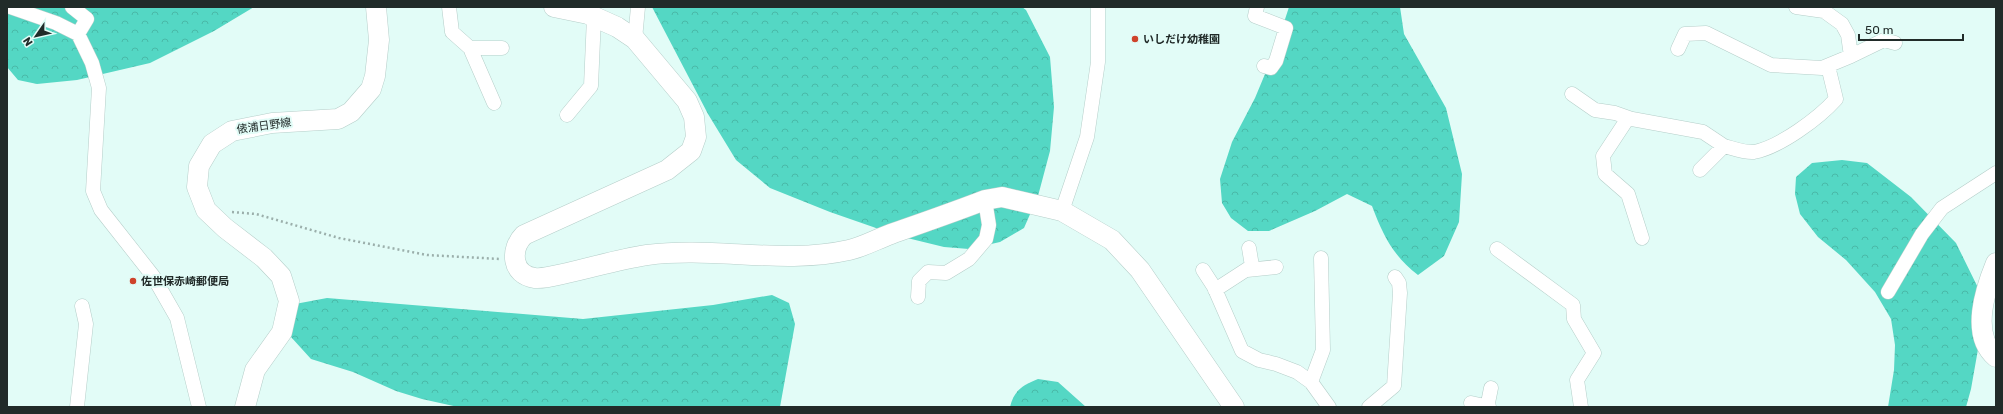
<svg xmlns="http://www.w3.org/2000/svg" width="2003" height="414" viewBox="0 0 2003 414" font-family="Rubik,'Noto Sans JP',sans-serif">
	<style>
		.forest { fill: url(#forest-crowns) }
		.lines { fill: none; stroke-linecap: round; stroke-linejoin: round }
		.street-casing { stroke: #b5cec9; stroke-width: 15 }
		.secondary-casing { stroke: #b5cec9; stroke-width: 21 }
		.path { stroke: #9bafab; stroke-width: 2.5; stroke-dasharray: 2 3; stroke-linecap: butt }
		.street { stroke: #fff; stroke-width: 14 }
		.secondary { stroke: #fff; stroke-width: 20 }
		.poi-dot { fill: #ce432b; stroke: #e2fcf7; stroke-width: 1.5 }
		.labels { text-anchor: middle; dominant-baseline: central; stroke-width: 4; stroke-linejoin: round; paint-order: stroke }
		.poi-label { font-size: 11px; font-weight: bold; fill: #212b29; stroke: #e2fcf7; text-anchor: start }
		.street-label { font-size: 11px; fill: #212b29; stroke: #e2fcf7 }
	</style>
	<defs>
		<pattern id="forest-crowns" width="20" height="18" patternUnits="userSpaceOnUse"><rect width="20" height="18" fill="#54d7c4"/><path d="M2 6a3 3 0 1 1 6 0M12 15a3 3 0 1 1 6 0" fill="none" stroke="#49b9a8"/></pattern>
	</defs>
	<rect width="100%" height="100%" fill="#e2fcf7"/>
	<path class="forest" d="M7,7H254L214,31L150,63L77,80L37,84L18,80L7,67Z
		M652,7H1022L1026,10L1050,57L1054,107L1050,151L1038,196L1024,228L1000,242L969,249L944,247L899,236L830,212L770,188L736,160L708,114Z
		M1289,7H1400L1404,34L1446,108L1462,174L1459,222L1444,256L1418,275C1393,256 1383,235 1372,206L1347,194L1315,211L1269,231H1248L1231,218L1222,203L1220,179L1232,142L1255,98L1275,50Z
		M1842,160L1867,163L1911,197L1956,243L1986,304L1971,389L1966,407H1888L1894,370L1895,345L1891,319L1875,292L1846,260L1818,237L1800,214L1795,194L1796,177L1812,163Z
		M772,295L789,303L795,324L780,407H458L422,399L396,391L353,372L311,359L291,337L288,324L295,304L327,298L583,319L713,305Z
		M1038,379L1058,382L1086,407H1010C1014,390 1023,385 1038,379Z"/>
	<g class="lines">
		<g class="street-casing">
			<path id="street" d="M10,7L56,23L78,34L92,63L99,88L93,191L101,210L153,276L177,318L199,407
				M72,7L87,19L78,34
				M449,7L452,32L470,48L494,103
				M1257,7L1255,16L1286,28L1276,61L1271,68L1264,66
				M1796,7L1824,11L1842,24L1848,35L1851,56L1884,40L1895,43
				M635,39L638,7
				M470,48H502
				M1678,49L1685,34L1706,33L1771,65L1822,68L1851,56
				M1572,94L1595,110L1615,113L1632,119L1703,132L1724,146
				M567,115L591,86L594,17
				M1628,118L1603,156L1605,174L1628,194L1642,238
				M1700,170L1724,146C1732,148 1745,153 1754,152C1780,147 1819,118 1836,99L1828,66
				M1062,211L1087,137L1098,62V7
				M1497,249L1573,305L1574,319L1594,353L1577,380L1581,407
				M1203,270L1214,287L1242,351L1259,360L1276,364L1297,372L1311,382L1329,407
				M1247,270L1276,267
				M1215,290L1252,266L1249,248
				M1888,292L1922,234L1942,208L1996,173
				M918,297L919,281L928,272L946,273L969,259L986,239L989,225L985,200
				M1311,382L1323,350L1321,258
				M1471,403L1489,407L1488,403L1491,388
				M77,407L86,324L82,306
				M1369,407L1394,386L1400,293L1399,283L1395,277"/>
		</g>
		<g class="secondary-casing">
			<path id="secondary" d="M554,7L588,14L617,27L635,39L687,101L694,117L696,137L691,151L667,170L524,235C510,249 511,275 535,278C545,279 557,275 567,273C594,267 620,259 647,255C714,246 782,265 849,250C863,247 877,239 891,234C922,223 954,212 985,200L1002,197L1062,211L1112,240L1140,270L1234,407
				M1996,263C1985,290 1970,335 1996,357
				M245,407L255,370L282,332L289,301L281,276L264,258L225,228L206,210L197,187L199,166L212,144L232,131L272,123L338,119L351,112L371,89L375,76L379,40L376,7"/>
		</g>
		<path class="path" d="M232,212L256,214L339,238L427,255L500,259"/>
		<use href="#street" class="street"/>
		<use href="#secondary" class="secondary"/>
	</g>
	<g class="poi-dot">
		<circle cx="1135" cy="39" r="4"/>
		<circle cx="133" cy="281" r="4"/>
	</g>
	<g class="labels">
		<g class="poi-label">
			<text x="1143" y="39">いしだけ幼稚園</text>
			<text x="141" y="281">佐世保赤崎郵便局</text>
		</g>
		<g class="street-label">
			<text transform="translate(264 126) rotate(-8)">俵浦日野線</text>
		</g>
	</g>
	<rect width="2003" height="414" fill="none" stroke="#212b29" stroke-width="16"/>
	<g transform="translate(36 36) rotate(236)" stroke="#e2fcf7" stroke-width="3" paint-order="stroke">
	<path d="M0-3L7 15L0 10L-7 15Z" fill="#212b29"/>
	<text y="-6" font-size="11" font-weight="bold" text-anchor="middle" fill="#212b29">N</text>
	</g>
	<path d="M1859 34v6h104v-6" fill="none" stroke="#212b29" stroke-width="2"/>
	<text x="1865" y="34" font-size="12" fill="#212b29" stroke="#e2fcf7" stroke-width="3" paint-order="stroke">50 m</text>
</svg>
